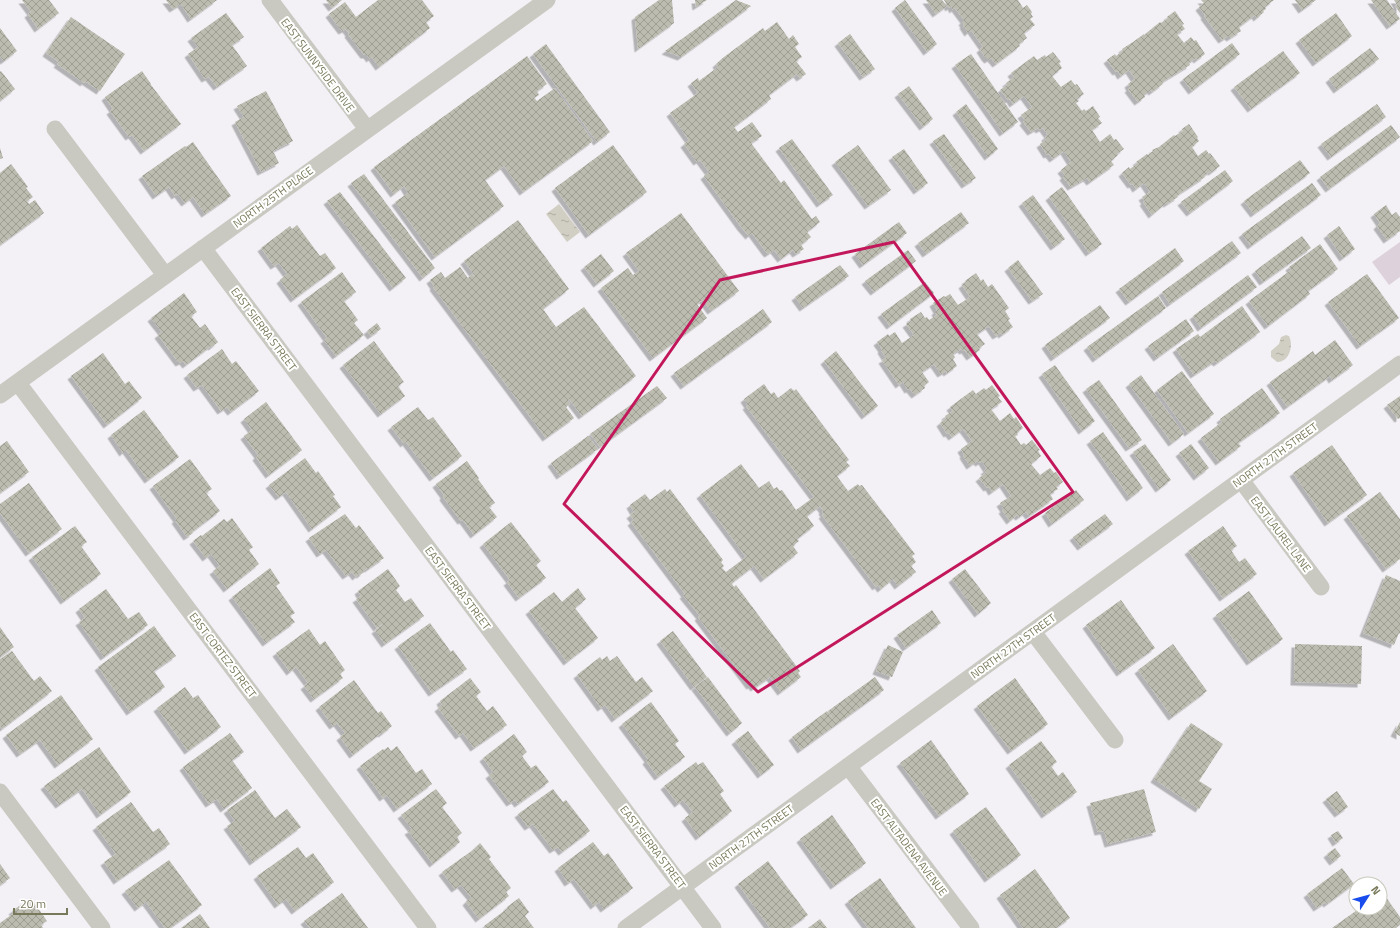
<svg xmlns="http://www.w3.org/2000/svg" width="1400" height="928" viewBox="0 0 1400 928" font-family="'Titillium Web',sans-serif">
	<style>
		.pitch { fill: #ddd2db }
		.water { fill: url(#water-ripples) }
		.building { fill: url(#building-cross-hatch); filter: url(#shadow) }
		.lines { fill: none; stroke-linecap: round; stroke-linejoin: round }
		.minor { stroke: #c9c9c2; stroke-width: 17 }
		.marked { fill: none; stroke: #c2185b; stroke-width: 3; stroke-linejoin: round }
		.labels { text-anchor: middle; dominant-baseline: central; stroke-width: 4; stroke-linejoin: round; paint-order: stroke }
		.street-label { font-size: 11px; fill: #78785a; stroke: #fff }
	</style>
	<defs>
		<pattern id="water-ripples" width="26" height="14" patternUnits="userSpaceOnUse"><rect width="26" height="14" fill="#d1cfc4"/><path d="M2 4q2-2 4 0t4 0M15 11q2-2 4 0t4 0" fill="none" stroke="#aeada2"/></pattern>
		<pattern id="building-cross-hatch" width="8" height="8" patternUnits="userSpaceOnUse"><rect width="8" height="8" fill="#bdbcb0"/><path d="M0 0l8 8M0 8l8-8" fill="none" stroke="#9e9e92"/></pattern>
		<filter id="shadow"><feDropShadow dx="-3.5" dy="3.5" stdDeviation="0" flood-color="#0004"/></filter>
	</defs>
	<rect width="100%" height="100%" fill="#f3f1f5"/>
	<path class="pitch" d="M1400,242V277L1389,285L1372,262Z"/>
	<path class="water" d="M559,204L580,232L567,242L546,214Z
		M1286,335L1289,336C1294,346 1289,362 1277,362L1271,357V351L1279,344L1281,337Z"/>
	<path class="building" d="M22,0H49L59,13L38,29L28,14L31,12Z
		M166,0H217L191,19L181,4L173,9Z
		M326,0H342L332,8Z
		M378,0H422L434,16L426,22L430,28L379,67L372,57L370,59L367,55H364L348,34L349,33L346,29L342,31L329,14L345,2L356,17Z
		M659,0H672L674,23L638,49L635,17Z
		M695,0H707L696,7Z
		M736,0L751,6L681,57L665,51Z
		M905,0L937,44L927,52L895,8Z
		M926,0H942L947,6L936,14Z
		M944,0H1018L1023,8L1027,5L1032,12L1031,14L1033,17L1030,19L1035,25L1024,33L1027,38L1019,44L1020,46L996,64L991,58L988,60L985,57L980,49L983,47L971,30L968,33L963,25L964,24L962,22L964,20L955,8L953,10L951,6L949,8Z
		M1201,0H1274L1265,7L1266,9L1263,11L1264,12L1257,18L1255,15L1239,27L1241,31L1230,38L1228,36L1222,40L1204,16L1205,15L1199,7L1204,3Z
		M1295,0H1316L1302,10Z
		M1371,0H1387L1400,19L1390,26Z
		M1394,0H1400V13L1395,6L1397,5Z
		M1175,11L1184,24L1182,25L1185,29L1177,34L1184,43L1191,37L1194,41L1196,40L1205,54L1197,60L1196,58L1189,63L1190,65L1167,79L1162,83L1163,84L1152,92L1151,90L1144,95L1145,97L1138,102L1128,89L1130,88L1128,84L1135,79L1129,70L1121,76L1118,71L1116,72L1107,60L1115,54L1116,56L1123,51L1122,49L1133,42L1144,34V35L1160,22L1161,23L1168,18L1167,17Z
		M226,13L244,37L232,45L247,66L217,87L209,77L205,79L188,54L198,47L191,38Z
		M1336,13L1352,36L1316,63L1299,40Z
		M71,17L125,54L100,91L85,81L84,83L57,64L59,62L46,53Z
		M777,22L789,39L793,35L799,44L795,47L802,57L796,61L806,74L800,78L797,74L769,95L771,99L734,127L738,132L752,122L762,136L751,143L781,183L784,180L812,219L816,216L820,222L807,232L811,237L801,245L804,249L796,254L793,250L781,259L774,250L768,254L766,252L752,233L749,236L741,227L704,176L709,172L700,160L697,162L684,144L689,140L670,113L698,93L691,83L698,78L699,81L718,67L716,64L724,57L763,28L765,31Z
		M0,28L17,51L4,61L0,56Z
		M850,34L875,69L863,77L838,43Z
		M1232,43L1240,54L1192,91L1183,79Z
		M546,44L610,132L597,142L533,54Z
		M1370,48L1379,59L1337,90L1329,79Z
		M1283,51L1300,73L1251,109L1234,87Z
		M1053,52L1061,62L1059,63L1062,68L1052,76L1061,87L1071,80L1075,85L1077,84L1084,94L1077,99L1079,101L1076,103L1082,111L1084,109L1086,111L1093,106L1100,117L1098,118L1102,123L1092,130L1100,142L1110,134L1114,140L1116,139L1124,149L1117,154L1118,155L1111,161L1114,165L1090,182L1087,178L1071,187L1063,177L1065,175L1061,170L1071,162L1064,151L1053,159L1049,154L1047,155L1040,144L1046,140L1045,137L1048,135L1043,128L1039,130L1038,128L1031,132L1023,122L1025,120L1021,115L1032,107L1024,96L1013,104L1010,99L1008,100L1000,90L1007,85L1006,83L1014,77L1011,73L1034,56L1037,60L1045,55L1046,57Z
		M971,54L1018,122L1003,133L955,65Z
		M527,56L547,84L537,91L539,95L534,98L537,101L555,88L593,141L523,192L504,166L485,180L504,206L435,257L395,202L408,193L404,186L394,194L374,167Z
		M1,71L15,89L0,101V72Z
		M142,71L151,84V85L181,124L144,151L132,135L129,137L110,111L113,109L105,97Z
		M909,86L933,119L923,127L898,94Z
		M266,91L293,141L273,151L279,163L261,172L235,122L244,117L237,106Z
		M966,104L998,149L988,157L956,112Z
		M1377,104L1386,117L1331,157L1321,144Z
		M1189,124L1198,137L1197,138L1199,141L1192,147L1198,156L1206,150L1209,154L1210,153L1220,166L1212,172L1211,171L1204,176L1205,177L1182,192L1177,196L1178,197L1167,204L1166,203L1152,215L1143,202L1145,201L1142,197L1150,192L1144,183L1136,189L1133,184L1131,185L1122,173L1129,167L1130,169L1138,163L1136,162L1147,154L1148,155L1153,151L1152,150L1159,147L1174,135L1175,136L1183,131L1182,129Z
		M1391,125L1400,137L1329,189L1320,177Z
		M944,134L976,178L965,185L933,141Z
		M792,139L833,195L820,204L779,148Z
		M193,142L231,196L205,214L193,197L185,203L178,194L175,196L169,187L156,196L142,176L185,146L186,147Z
		M613,145L647,192L589,235L555,188Z
		M858,145L891,190L868,206L835,162Z
		M0,148L3,158L0,159Z
		M904,149L928,183L917,191L892,157Z
		M1300,160L1310,173L1254,214L1244,201Z
		M11,164L28,187L26,188L33,197L27,201L29,204L35,200L44,213L0,245V173Z
		M1225,170L1233,181L1190,213L1181,202Z
		M364,174L435,268L423,278L351,183Z
		M1312,183L1321,195L1251,246L1242,234Z
		M1062,187L1102,244L1089,253L1049,197Z
		M340,192L406,278L393,288L327,201Z
		M1033,195L1065,239L1054,247L1022,203Z
		M1386,205L1392,215L1396,212L1400,217V231L1387,240L1377,226L1380,223L1374,214Z
		M961,212L969,223L926,254L918,243Z
		M681,213L739,291L711,311L703,300L697,304L707,318L653,358L601,288L628,268L633,275L639,271L626,253Z
		M518,220L569,289L543,309L556,327L584,307L636,376L582,416L569,399L568,400L570,404L566,407L574,418L546,438L433,287L434,286L430,280L441,272L445,278L460,267L468,278L472,274L474,277L475,276L464,261Z
		M899,222L907,233L863,265L855,254Z
		M297,225L320,256L325,253L336,268L294,299L280,280L287,274L279,263L274,266L261,248L290,226L292,229Z
		M1339,226L1355,249L1343,258L1327,235Z
		M1302,236L1311,248L1263,282L1255,271Z
		M1232,241L1241,253L1170,304L1162,292Z
		M1320,244L1338,269L1308,291L1310,294L1268,326L1249,301L1291,270L1289,267Z
		M1175,248L1184,261L1129,302L1119,289Z
		M908,250L916,261L874,292L865,281Z
		M601,254L614,271L597,284L584,267Z
		M1018,260L1043,294L1032,301L1008,268Z
		M840,265L849,276L803,308L795,297Z
		M342,272L356,292L344,301L358,320L354,323L364,335L336,356L324,340L327,338L301,302Z
		M976,273L981,281L983,279L988,287L992,284L1009,308L1005,311L1010,319L1008,320L1013,327L1002,335L1001,333L996,336L989,326L977,334L985,344L979,348L980,350L970,357L965,350L963,351L961,349L953,354L955,357L953,359L957,366L947,373L946,371L941,374L934,364L922,372L929,382L924,386L925,388L915,395L910,389L908,390L903,382L899,385L882,360L886,358L881,350L882,349L877,342L888,334L889,336L895,332L902,343L914,335L906,324L911,321L910,319L921,312L925,318L927,317L929,320L937,315L935,312L937,310L933,303L944,296L945,297L950,294L958,305L970,297L962,285L966,282L965,281Z
		M1367,274L1399,318L1360,346L1328,302Z
		M1248,275L1257,287L1201,328L1193,316Z
		M925,282L934,293L890,326L881,314Z
		M184,293L197,312L191,316L200,328L205,324L218,342L212,347L211,346L186,365L183,361L179,363L158,335L162,332L151,318Z
		M1158,296L1166,308L1096,359L1087,347Z
		M1100,305L1110,318L1054,358L1045,345Z
		M1242,306L1260,332L1217,363L1215,361L1194,375L1176,349L1198,334L1200,337Z
		M763,309L772,322L684,386L674,373Z
		M1186,319L1194,331L1157,358L1148,346Z
		M377,323L381,329L371,336L367,331Z
		M1335,340L1353,365L1332,380L1330,376L1287,407L1270,382L1313,351L1315,355Z
		M374,341L404,382L398,386L405,396L381,414L343,365Z
		M222,349L232,364L236,361L259,391L231,412L227,407L221,411L202,385L197,388L187,375Z
		M836,351L878,406L865,416L824,361Z
		M103,353L125,384L129,381L142,398L107,425L71,376Z
		M1055,365L1095,421L1082,431L1042,374Z
		M1182,371L1214,414L1188,433L1157,390Z
		M1141,375L1184,434L1172,443L1129,384Z
		M1099,380L1142,440L1129,448L1086,389Z
		M764,384L771,394L774,392L778,398L791,388L794,391L796,389L849,460L846,462L850,466L837,476L848,491L858,484L859,486L862,485L915,554L912,556L916,562L911,566L916,572L898,586L893,579L881,589L878,585L876,587L822,515L824,514L822,511L823,510L820,506L807,516L814,526L797,539L799,541L793,546L798,553L764,579L754,566L733,582L732,584L734,587L736,585L800,671L798,673L801,677L781,692L770,677L754,688L752,685L750,686L698,617L700,616L683,595L685,594L631,522L634,520L630,515L634,512L630,505L645,494L650,500L665,489L667,492L670,489L723,560L721,562L724,566L722,568L726,572L746,557L700,495L741,464L759,488L769,481L774,489L777,487L780,491L782,490L796,510L814,497L746,406L748,405L744,399Z
		M992,385L1000,396L998,397L1002,402L991,409L1000,421L1010,413L1014,419L1016,417L1023,428L1017,433L1018,435L1015,436L1021,445L1024,443L1026,445L1032,440L1040,450L1038,451L1041,456L1031,464L1040,475L1050,468L1054,473L1056,472L1063,482L1056,487L1058,489L1050,494L1053,499L1029,516L1026,512L1019,517L1017,515L1010,521L1002,510L1004,509L1000,503L1011,496L1003,484L992,492L989,487L987,488L979,478L986,473L984,471L987,469L982,461L979,463L977,461L970,466L963,455L964,454L961,449L972,441L963,429L952,437L949,433L947,434L940,423L946,418L945,416L953,411L950,407L973,390L976,394L984,388L986,390Z
		M657,386L667,398L600,447L590,434Z
		M1262,388L1280,413L1238,443L1241,446L1219,462L1201,438L1222,422L1220,419Z
		M1400,396V418L1398,419L1387,405Z
		M266,402L302,450L269,475L256,457L258,455L244,436L252,430L244,419Z
		M418,407L428,420L433,417L462,456L433,478L406,442L404,444L391,427Z
		M144,410L179,457L148,480L126,450L123,453L111,435Z
		M1103,432L1143,488L1130,498L1090,441Z
		M588,436L598,449L560,476L551,463Z
		M7,441L29,472L0,493V446Z
		M1145,444L1171,480L1159,489L1133,452Z
		M1191,444L1209,468L1197,477L1179,453Z
		M1332,445L1367,495L1328,523L1293,473Z
		M305,458L316,473L318,471L335,495L333,496L341,507L312,529L286,492L279,497L269,485Z
		M190,459L212,489L206,493L220,511L192,532L193,533L187,537L175,520L177,519L153,486Z
		M467,461L479,478L478,479L495,503L489,507L497,517L474,535L463,520L461,521L443,497L444,495L436,484Z
		M29,483L62,529L29,553L0,513V504Z
		M1076,490L1084,500L1052,524L1045,513Z
		M1380,492L1400,519V559L1386,569L1347,516Z
		M345,514L356,528L359,525L384,558L368,569L367,568L363,571L364,572L360,575L359,574L356,577L352,572L346,576L326,550L320,554L309,538Z
		M1105,514L1113,524L1081,547L1073,537Z
		M232,518L253,547L249,550L259,564L227,589L213,571L220,566L211,554L206,558L193,541L201,535L202,536L224,519L227,522Z
		M511,522L541,561L536,565L546,578L519,598L507,582L510,580L483,544Z
		M75,526L87,542L81,546L101,574L64,601L32,557Z
		M1223,526L1237,546L1231,550L1239,562L1245,558L1257,574L1223,598L1188,551Z
		M270,568L280,583L276,586L295,613L290,616L295,622L266,643L232,597Z
		M388,569L400,586L396,590L405,602L411,598L424,616L385,644L375,630L383,625L382,624L377,628L356,599L361,596L358,591Z
		M965,569L991,603L978,614L952,579Z
		M1386,575L1400,581V634L1399,633L1394,645L1363,633Z
		M578,588L586,599L575,608L598,638L567,662L529,611L554,592L562,602Z
		M106,589L128,619L139,612L148,625L104,657L79,622L85,618L79,609Z
		M1249,591L1283,639L1250,662L1216,615Z
		M1121,600L1155,648L1120,673L1086,625Z
		M932,610L941,623L906,648L897,635Z
		M430,623L451,652L453,650L467,669L432,693L398,646Z
		M154,626L176,656L154,671L165,687L130,712L98,667Z
		M0,627L14,647L0,657Z
		M309,629L320,645L325,641L345,670L340,674L343,678L314,699L304,686L308,683L296,667L290,672L276,653Z
		M673,631L707,677L694,687L660,641Z
		M1173,644L1207,691L1172,717L1138,670Z
		M1295,644L1362,646L1361,684L1294,682Z
		M888,645L903,652L892,677L876,671Z
		M12,651L34,681L40,676L52,691L2,729L0,726V659Z
		M607,656L610,661L617,656L636,682L642,677L653,691L615,719L605,705L601,708L577,675L600,657L602,660Z
		M708,677L742,723L730,733L695,687Z
		M875,677L884,690L837,724L828,711Z
		M470,678L481,692L476,696L487,711L493,706L507,725L474,748L463,733L459,736L438,708L442,705L440,701Z
		M1015,678L1048,724L1011,751L977,706Z
		M354,680L378,713L381,711L392,726L382,734L381,733L353,755L340,737L345,733L337,723L333,726L319,707Z
		M185,687L193,698L198,695L221,727L188,751L157,708Z
		M61,695L93,739L58,765L40,740L20,754L6,735Z
		M651,702L679,741L675,744L685,757L658,777L646,761L648,759L622,724Z
		M827,711L837,724L801,750L792,737Z
		M1400,722V736L1394,733Z
		M1191,723L1223,744L1199,781L1212,789L1199,809L1154,779Z
		M748,731L774,765L761,775L735,741Z
		M230,733L244,752L232,760L252,788L224,809L217,799L209,804L183,767Z
		M514,734L527,752L522,756L531,768L536,765L549,782L518,804L515,800L510,803L489,775L493,772L483,758Z
		M931,740L969,794L939,816L900,763Z
		M1041,741L1057,762L1051,766L1058,776L1063,772L1077,792L1045,815L1009,765Z
		M397,746L416,773L422,769L432,784L397,809L387,795L383,798L360,766L383,749L384,750L388,747L391,751Z
		M99,747L131,792L100,815L82,789L59,805L44,786Z
		M696,762L698,765L703,762L724,791L720,794L732,811L699,837L685,818L693,812L683,800L678,804L664,786Z
		M436,789L447,803L442,807L462,833L457,837L460,842L433,864L408,831L412,829L401,815Z
		M553,789L563,802L566,800L590,831L562,852L558,847L553,850L533,824L528,827L518,814Z
		M1144,789L1156,832L1108,844L1104,831L1098,832L1090,803Z
		M255,790L275,818L287,809L301,827L253,862L227,826L235,821L227,810Z
		M1337,791L1348,807L1338,814L1326,799Z
		M131,802L153,832L159,828L170,844L117,881L104,862L116,854L96,827Z
		M986,807L1021,855L988,879L953,831Z
		M832,815L866,863L834,886L800,839Z
		M1338,831L1343,838L1336,843L1331,835Z
		M593,842L604,856L608,853L633,888L604,909L599,902L594,906L574,879L568,883L558,868Z
		M480,843L491,857L489,859L511,888L506,892L509,896L479,919L466,902L471,897L461,885L455,889L442,872L473,850Z
		M298,847L306,858L313,853L334,882L295,911L286,899L278,905L257,876Z
		M1335,848L1341,856L1333,862L1327,854Z
		M169,860L202,905L170,928H165L146,902L138,908L125,891Z
		M768,861L808,915L790,928H770L738,884Z
		M0,864L10,878L0,885Z
		M1342,868L1354,884L1327,904L1326,902L1317,908L1307,894Z
		M1035,869L1070,918L1056,928H1023L1000,895Z
		M880,878L916,928H868L848,901Z
		M342,893L368,928H310L304,921Z
		M1383,893L1400,917V925L1396,928H1332L1360,908H1380V895Z
		M31,898L47,921L41,925L43,928H0V923L14,913L12,911Z
		M519,898L529,912L525,916L534,928H485L484,926L508,908L507,907Z
		M200,914L210,928H181Z
		M820,919L827,928H808Z"/>
	<g class="lines">
		<path class="minor" d="M270,0L367,129
			M55,129L165,275
			M203,248L713,928
			M18,383L428,928
			M0,395L547,0
			M1241,480L1321,587
			M1033,632L1115,740
			M848,766L971,928
			M0,792L102,928
			M626,928L1400,364"/>
	</g>
	<path class="marked" d="M894,242L1073,492L758,692L564,504L720,280Z"/>
	<g class="labels">
		<g class="street-label">
			<text transform="translate(318 65) rotate(53)">EAST SUNNYSIDE DRIVE</text>
			<text transform="translate(273 197) rotate(-36)">NORTH 25TH PLACE</text>
			<text transform="translate(264 329) rotate(53)">EAST SIERRA STREET</text>
			<text transform="translate(1275 455) rotate(-36)">NORTH 27TH STREET</text>
			<text transform="translate(1281 534) rotate(53)">EAST LAUREL LANE</text>
			<text transform="translate(458 588) rotate(53)">EAST SIERRA STREET</text>
			<text transform="translate(1013 646) rotate(-36)">NORTH 27TH STREET</text>
			<text transform="translate(223 655) rotate(53)">EAST CORTEZ STREET</text>
			<text transform="translate(751 837) rotate(-36)">NORTH 27TH STREET</text>
			<text transform="translate(653 847) rotate(53)">EAST SIERRA STREET</text>
			<text transform="translate(909 847) rotate(53)">EAST ALTADENA AVENUE</text>
		</g>
	</g>
	<g transform="translate(1368 896) rotate(54)"><circle r="19" fill="#ffffff" stroke="#c9c9bd"/>
	<path d="M0-3L7 15L0 10L-7 15Z" fill="#194ced"/>
	<text y="-6" font-size="11" font-weight="bold" text-anchor="middle" fill="#78785a">N</text>
	</g>
	<path d="M14 908v6h53v-6" fill="none" stroke="#78785a" stroke-width="2"/>
	<text x="20" y="908" font-size="12" fill="#78785a" stroke="#ffffff" stroke-width="3" paint-order="stroke">20 m</text>
</svg>
